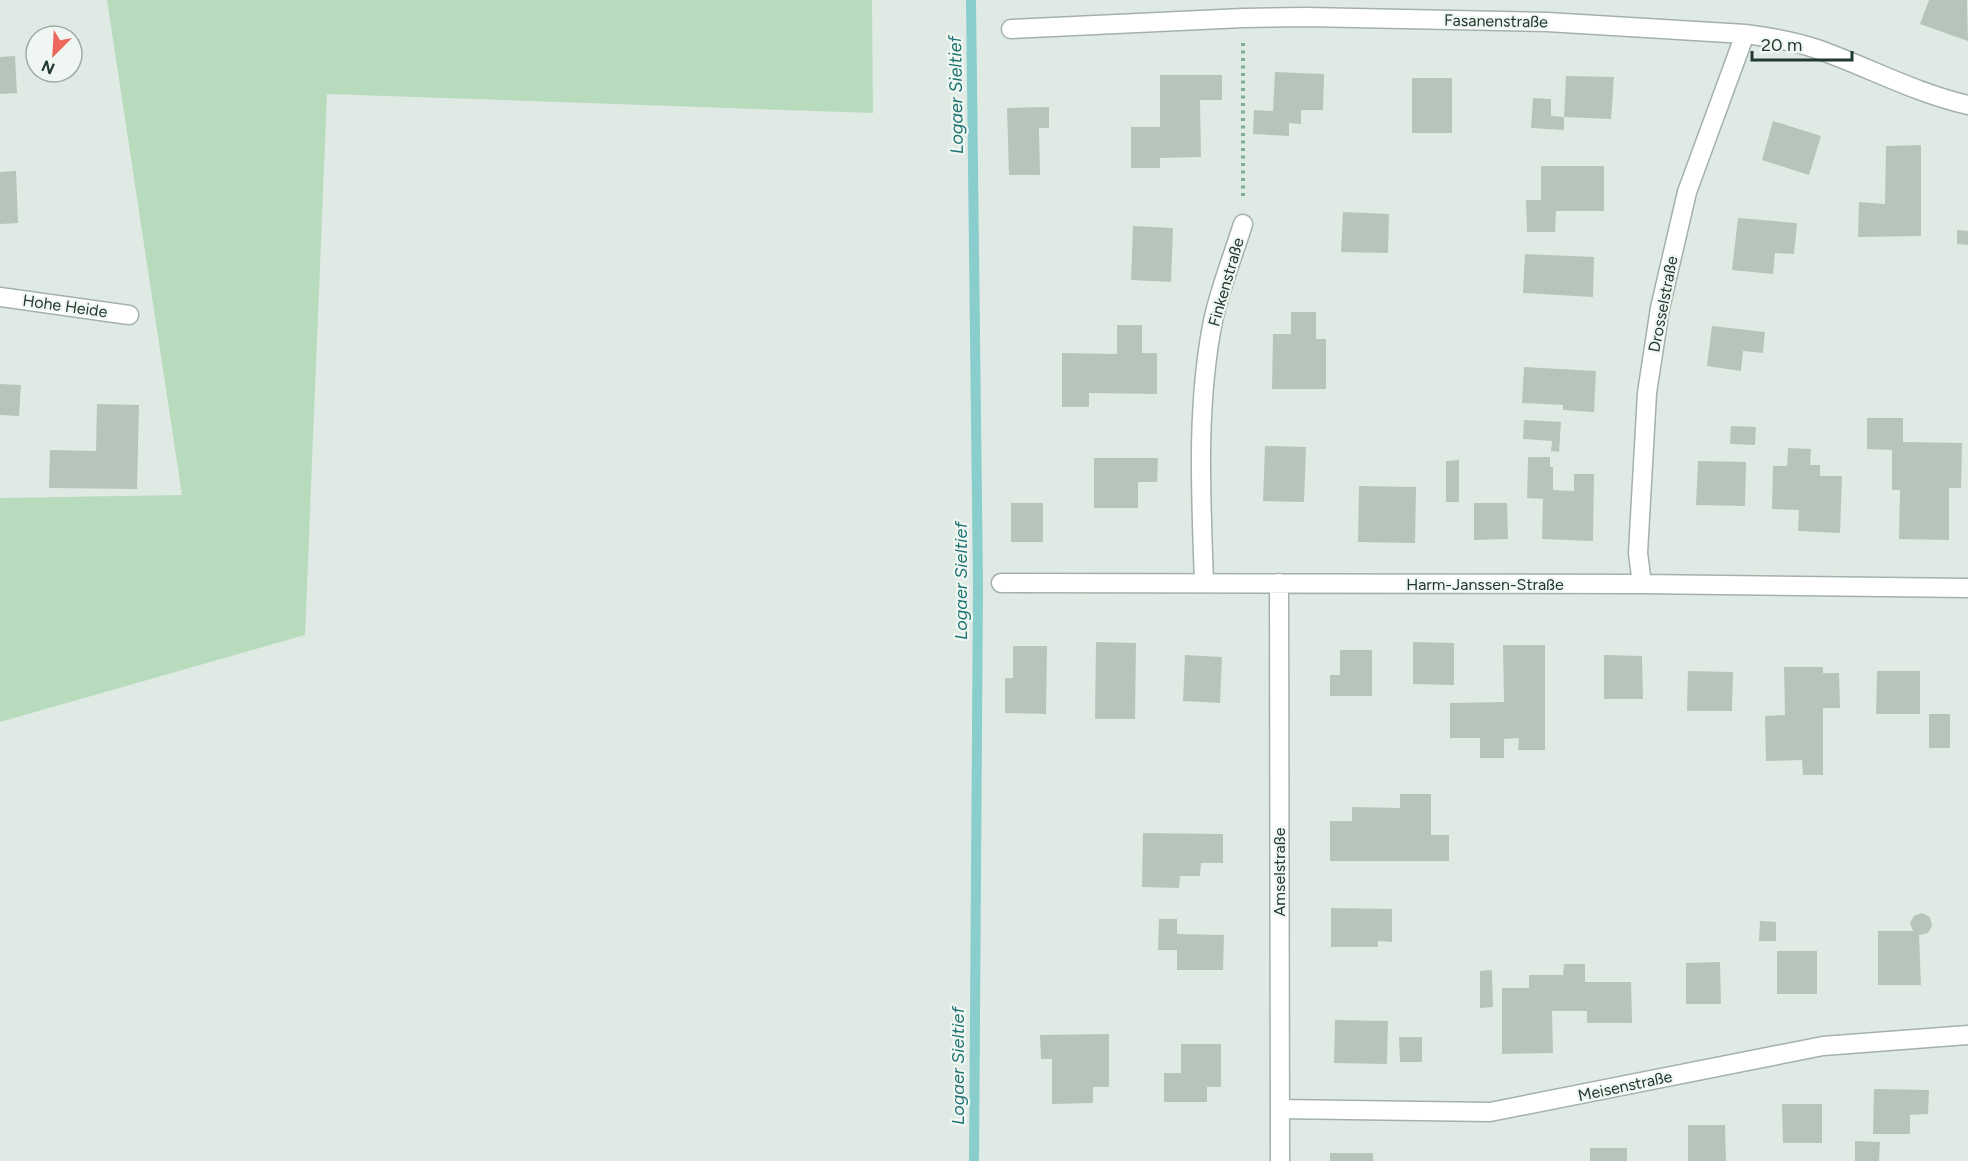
<svg xmlns="http://www.w3.org/2000/svg" width="1968" height="1161" viewBox="0 0 1968 1161" font-family="Figtree,sans-serif">
	<style>
		.green { fill: #b9dbbd }
		.lines { fill: none; stroke-linecap: round; stroke-linejoin: round }
		.stream { stroke: #89cdcd; stroke-width: 10 }
		.building { fill: #b5c5bc }
		.minor-casing { stroke: #a3b1aa; stroke-width: 21 }
		.path { stroke: #81ac98; stroke-width: 4; stroke-dasharray: 3 4.5; stroke-linecap: butt }
		.minor { stroke: #fff; stroke-width: 18 }
		.labels { text-anchor: middle; dominant-baseline: central; stroke-width: 4.5; stroke-linejoin: round; paint-order: stroke }
		.street-label { font-size: 16px; fill: #21392f; stroke: #f0f7f2 }
		.water-label { font-size: 18px; font-style: italic; fill: #1e7272; stroke: #f0f7f2 }
	</style>
	<rect width="100%" height="100%" fill="#e0eae4"/>
	<path class="green" d="M107,0H872L873,113L327,94L305,635L0,722V498L182,495Z"/>
	<g class="lines">
		<path class="stream" d="M971,0L978,586L974,1161"/>
	</g>
	<path class="building" d="M1929,0H1967L1968,41L1920,24Z
		M15,56L17,93L0,94V57Z
		M1275,72L1324,74L1323,110H1301V124L1289,123V136L1253,134L1254,110L1273,111Z
		M1160,75H1222V100H1200L1201,157L1160,158V168H1131V127H1160Z
		M1566,76L1614,77L1611,119L1564,117Z
		M1412,78H1452V133H1412Z
		M1533,98L1551,99V116L1564,117V130L1531,128Z
		M1049,107V128H1039L1040,175H1009L1007,108Z
		M1773,121L1821,136L1809,175L1762,160Z
		M1921,145V236L1858,237L1859,202L1885,204L1886,146Z
		M1541,166H1604V211H1556L1555,232H1527L1526,200H1541Z
		M16,171L18,223L0,224V172Z
		M1343,212L1389,214L1388,253L1341,252Z
		M1738,218L1797,223L1794,254L1775,253L1773,274L1732,270Z
		M1133,226L1173,228L1171,282L1131,280Z
		M1957,230L1968,231V245L1957,244Z
		M1525,254L1594,257L1593,297L1523,293Z
		M1291,312H1316V339H1326V389H1272L1273,334H1291Z
		M1117,325H1142V353H1157V394L1089,393V407H1062V353L1117,354Z
		M1712,326L1765,332L1763,353L1743,351L1741,371L1707,366Z
		M1524,367L1596,371L1594,412L1563,410V405L1522,403Z
		M0,384L21,385L19,416L0,415Z
		M97,404L139,405L137,489L49,488L50,450L96,451Z
		M1867,418H1903V442L1962,443L1961,488H1949V540L1899,539L1900,490H1892V450L1867,449Z
		M1524,420L1561,422L1559,452L1551,451L1552,441L1523,439Z
		M1731,426L1756,427L1755,445L1730,444Z
		M1265,446L1306,447L1304,502L1263,501Z
		M1788,448L1811,449L1810,465H1820V476H1842L1840,533L1798,531L1799,510L1772,509L1773,466H1787Z
		M1528,457H1550V467H1553V490L1574,491V474H1594L1593,541L1542,539L1543,499L1527,498Z
		M1094,458H1158L1157,482H1138V508H1094Z
		M1459,460V502H1446V461Z
		M1698,461L1746,462L1745,506L1696,505Z
		M1359,486L1416,487L1415,543L1358,542Z
		M1011,503H1043V542H1011Z
		M1474,503H1507L1508,539L1474,540Z
		M1096,642L1136,643L1135,719H1095Z
		M1413,642L1454,643V685L1413,684Z
		M1503,645H1545V750H1518L1519,738L1504,739V758H1480V738H1450V703L1504,702Z
		M1013,646H1047L1046,714L1005,713V678H1013Z
		M1340,650H1372V696H1330V675H1340Z
		M1185,655L1222,657L1220,703L1183,701Z
		M1604,655L1642,656L1643,699H1604Z
		M1784,667H1823V673H1839L1840,708H1823V775H1803L1802,760L1766,761L1765,716L1785,715Z
		M1688,671L1733,672L1732,711H1687Z
		M1877,671H1920V714H1876Z
		M1929,714H1950V748H1929Z
		M1400,794H1431V835H1449V861H1330V821H1352V807L1400,808Z
		M1143,833L1223,834V863H1201L1200,876H1180L1179,888L1142,887Z
		M1331,908L1392,909V942L1378,941V947H1331Z
		M1922,913L1930,917L1932,926L1928,933L1919,935L1921,985H1878V931H1913L1910,923L1914,916Z
		M1159,919H1177V934L1224,935L1223,970H1177V950H1158Z
		M1760,921L1776,922V941H1759Z
		M1777,951H1817V994H1777Z
		M1720,962L1721,1004H1686V963Z
		M1564,964H1585V982H1631L1632,1023H1587V1011H1552L1553,1053L1502,1054V988H1529V975H1563Z
		M1492,970L1493,1007L1480,1008V971Z
		M1335,1020L1388,1021L1387,1064L1334,1063Z
		M1109,1034V1087H1093V1103L1052,1104V1059H1041L1040,1035Z
		M1399,1037H1422V1062H1400Z
		M1181,1044H1221V1087H1207V1102H1164V1073H1181Z
		M1874,1089L1929,1090L1928,1114L1910,1115V1134H1873Z
		M1782,1104H1822V1143H1783Z
		M1688,1125H1725L1726,1161H1688Z
		M1855,1141L1880,1142L1879,1161H1855Z
		M1590,1148H1627V1161H1590Z
		M1330,1153H1373V1161H1330Z"/>
	<g class="lines">
		<g class="minor-casing">
			<path id="minor" d="M1011,29L1243,18L1306,17L1547,22L1745,34C1769,37 1794,41 1817,49C1868,67 1915,93 1968,105
				M0,297L129,315
				M1204,582C1201,496 1196,406 1213,321C1220,288 1233,256 1243,224
				M1001,583L1642,584L1968,588
				M1279,583L1280,1161
				M1642,584L1638,553L1647,393L1660,308L1687,192L1745,34
				M1280,1109L1490,1112L1823,1046L1968,1035"/>
		</g>
		<path class="path" d="M1243,43V197"/>
		<use href="#minor" class="minor"/>
	</g>
	<g class="labels">
		<g class="street-label">
			<text transform="translate(1496 21) rotate(1)">Fasanenstraße</text>
			<text transform="translate(1226 282) rotate(-74)">Finkenstraße</text>
			<text transform="translate(1663 304) rotate(-79)">Drosselstraße</text>
			<text transform="translate(65 306) rotate(8)">Hohe Heide</text>
			<text x="1485" y="584">Harm-Janssen-Straße</text>
			<text transform="translate(1279 872) rotate(-90)">Amselstraße</text>
			<text transform="translate(1625 1086) rotate(-12)">Meisenstraße</text>
		</g>
		<g class="water-label">
			<text transform="translate(956 95) rotate(-91)">Logaer Sieltief</text>
			<text transform="translate(961 581) rotate(-90)">Logaer Sieltief</text>
			<text transform="translate(958 1066) rotate(-90)">Logaer Sieltief</text>
		</g>
	</g>
	<g transform="translate(54 54) rotate(204)"><circle r="28" fill="#f0f7f2" stroke="#9daba4" stroke-width="1.5"/>
	<path d="M0-4.5L10 22L0 15L-10 22Z" fill="#ec685c"/>
	<text y="-9" font-size="16" font-weight="bold" text-anchor="middle" fill="#21392f">N</text>
	</g>
	<path d="M1752 51v9h100v-9" fill="none" stroke="#21392f" stroke-width="3"/>
	<text x="1761" y="51" font-size="18" fill="#21392f" stroke="#f0f7f2" stroke-width="4.5" paint-order="stroke">20 m</text>
</svg>
